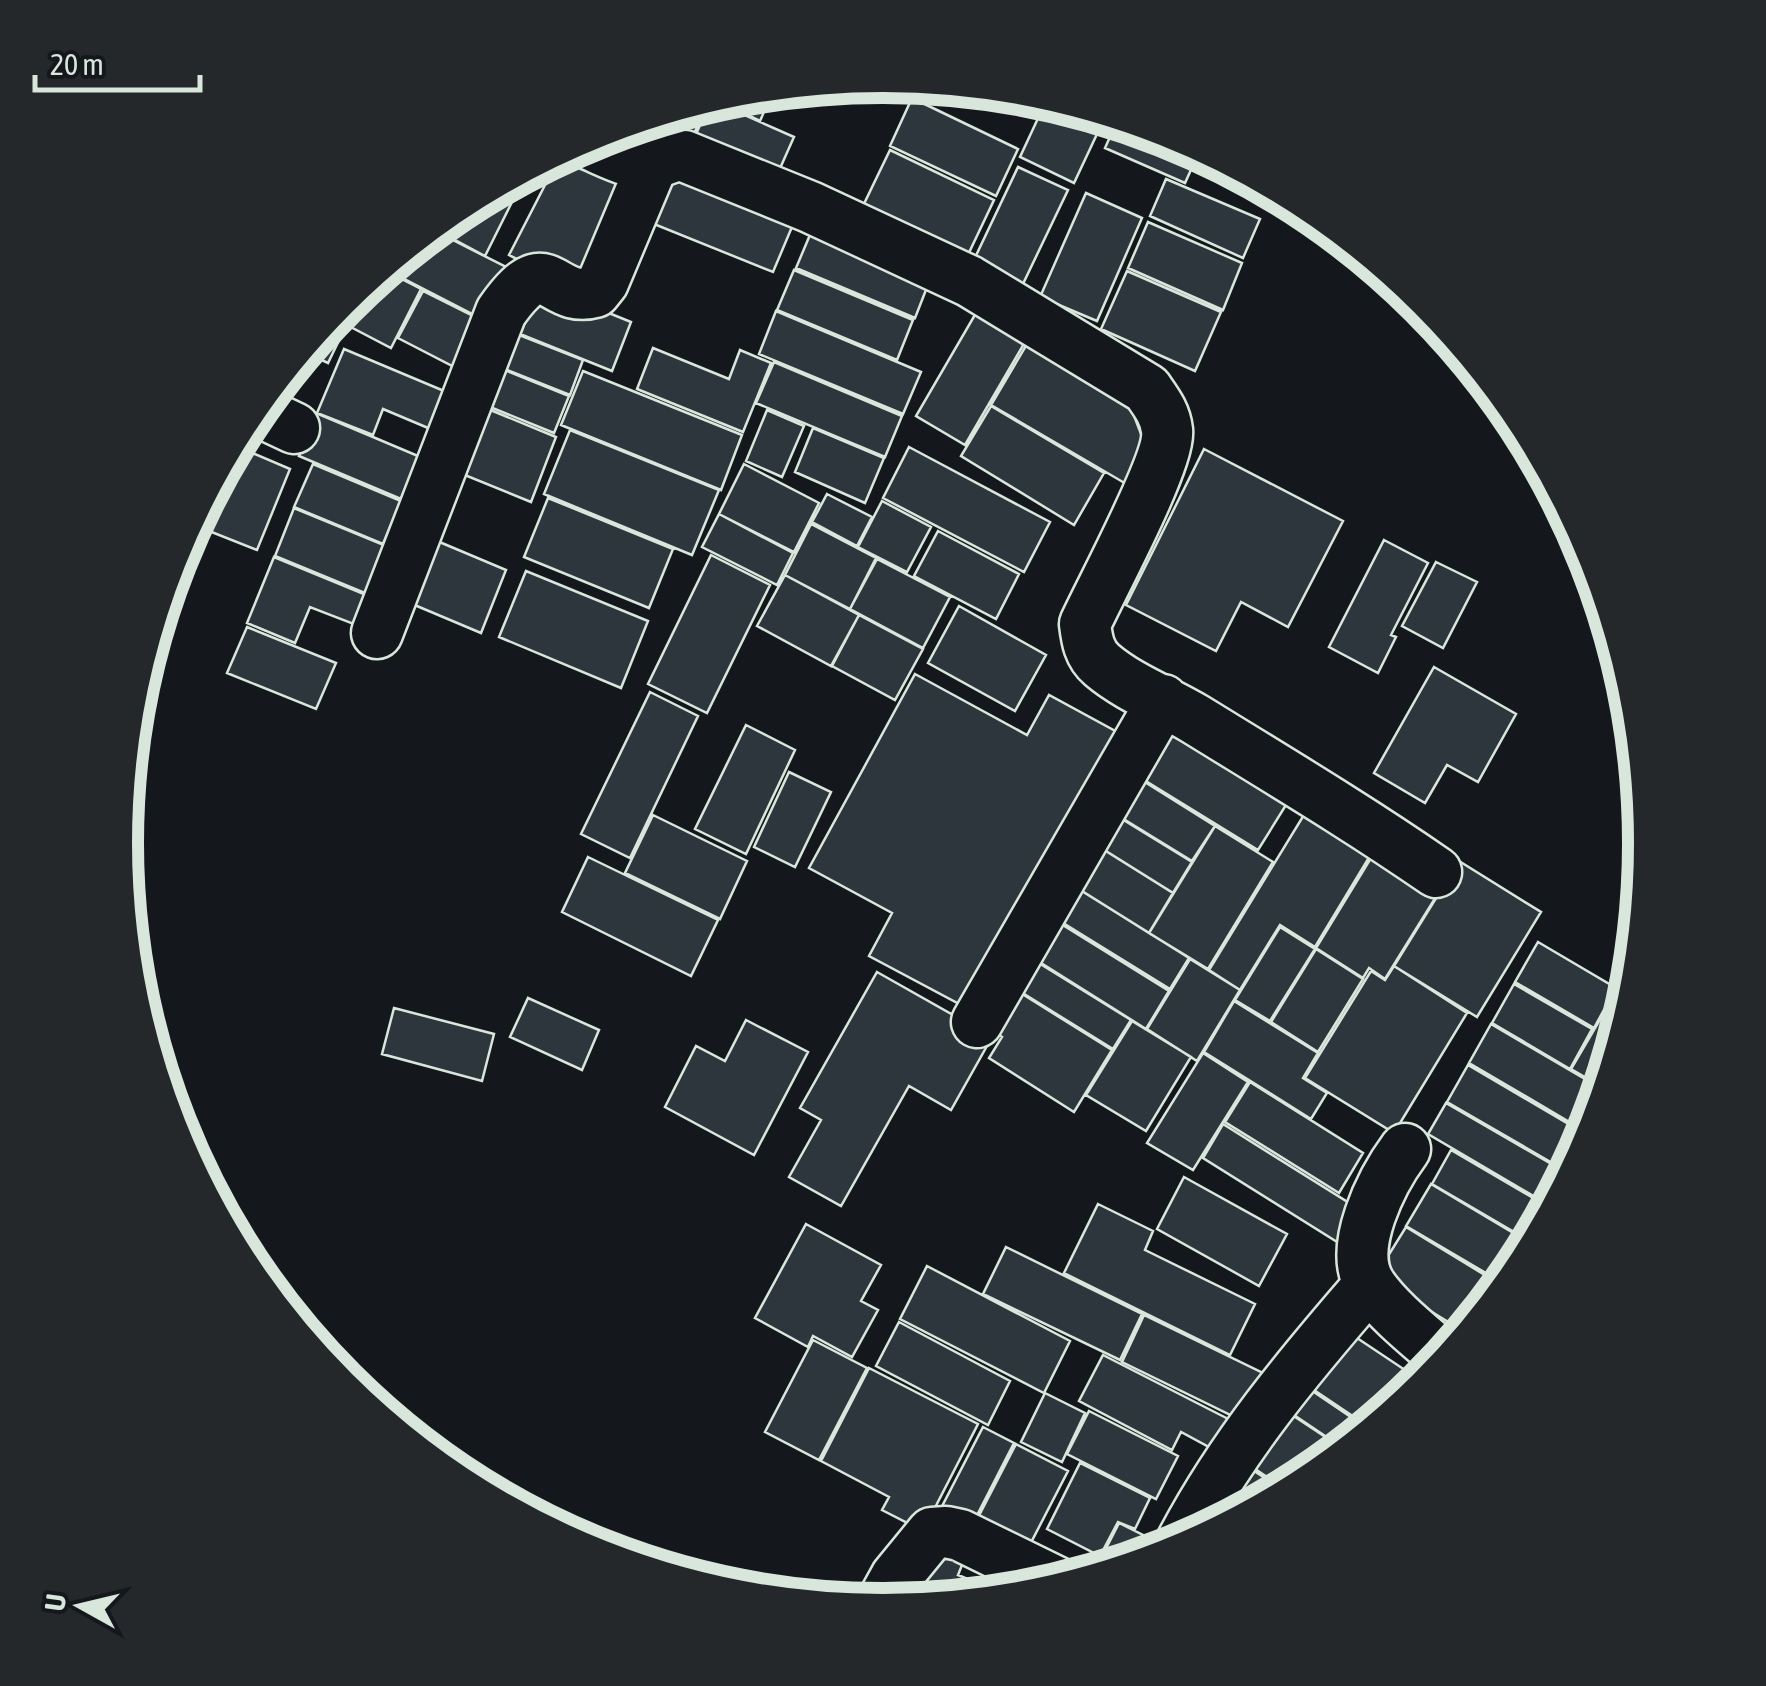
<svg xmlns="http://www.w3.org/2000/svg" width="1766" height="1686" viewBox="0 0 1766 1686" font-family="'Asap Condensed',sans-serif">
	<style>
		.building { fill: #2c363c; stroke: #d8e6dc; stroke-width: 2.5 }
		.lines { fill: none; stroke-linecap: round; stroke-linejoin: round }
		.minor-casing { stroke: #d8e6dc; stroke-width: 55 }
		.minor { stroke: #14181c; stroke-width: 50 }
		.rim { fill: none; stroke: #d8e6dc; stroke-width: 12 }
	</style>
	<rect width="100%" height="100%" fill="#14181c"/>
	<path class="building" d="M773,91L760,121L716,100L735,95Z
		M912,98L1018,149L996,196L890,146Z
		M1047,99L1105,117L1074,183L1020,157Z
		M713,101L794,137L773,184L690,148L710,102Z
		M708,103L688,147L655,132L662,117Z
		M659,117L644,153L626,145L632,132L624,128Z
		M1117,121L1176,138L1199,152L1185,183L1105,148Z
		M890,150L994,200L966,259L862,208Z
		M561,154L627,187L576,289L509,255Z
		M673,163L797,215L773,272L649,222Z
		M1018,167L1068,190L1021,288L972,264Z
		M527,172L485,256L444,234L460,208Z
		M1166,179L1260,219L1243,258L1150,216Z
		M1086,193L1142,218L1097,321L1040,297Z
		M452,214L442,234L434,230Z
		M1148,222L1242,263L1223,310L1128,268Z
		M815,223L933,272L915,318L796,268Z
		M433,230L510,269L484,320L385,269Z
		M384,270L421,289L391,348L345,324L364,287Z
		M794,270L913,320L897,360L777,310Z
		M1127,271L1221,312L1195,371L1101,329Z
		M540,285L631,322L612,371L520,334Z
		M423,291L489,324L464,372L398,338Z
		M776,311L921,372L903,414L759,354Z
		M976,313L1025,342L965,445L916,416Z
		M327,324L343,332L328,363L311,355L283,409L265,399Z
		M501,328L583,360L570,395L487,362Z
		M1027,344L1131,408L1143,439L1128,485L991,405Z
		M653,348L729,379L740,350L771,363L743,432L637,389Z
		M344,349L456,396L440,433L383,409L373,435L317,413Z
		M774,362L902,416L885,457L756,403Z
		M487,363L569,396L554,433L473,400Z
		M583,371L742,435L721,490L561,425Z
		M471,402L556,437L531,502L445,467Z
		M991,406L1104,473L1074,525L961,456Z
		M767,410L804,426L782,477L746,461Z
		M316,413L418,456L401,499L299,456Z
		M813,428L884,458L865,503L795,472Z
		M570,430L719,490L692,555L544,494Z
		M909,447L1050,522L1024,572L883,498Z
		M243,449L290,469L257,550L209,531Z
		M1204,449L1343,521L1288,627L1241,602L1216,651L1126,605Z
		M313,464L401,501L383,544L294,507Z
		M744,464L819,503L794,552L719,514Z
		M224,466L232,469L195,562L177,555Z
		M827,494L872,517L857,546L812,522Z
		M548,498L673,549L649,608L524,557Z
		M882,501L931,527L907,572L858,547Z
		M294,508L396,550L377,598L275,556Z
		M719,514L793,553L777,585L702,547Z
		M811,524L876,558L850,609L785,575Z
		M938,531L1019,574L996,619L914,576Z
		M430,538L506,570L481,633L405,601Z
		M1384,540L1428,563L1391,635L1396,637L1378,673L1329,647Z
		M711,555L770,585L707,713L648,684Z
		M274,557L376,599L364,628L310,607L295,643L247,623Z
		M877,559L950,597L923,648L850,609Z
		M1436,562L1477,582L1443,648L1402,626Z
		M526,571L648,621L621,688L499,637Z
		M785,575L859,615L831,666L757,626Z
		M959,606L1046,655L1015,711L928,663Z
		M859,615L923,649L895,700L832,666Z
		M247,627L336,663L316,709L227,673Z
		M1434,667L1516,714L1478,782L1447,765L1425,803L1374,773Z
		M915,674L1027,735L1049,695L1130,739L980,1015L869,956L892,913L809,868Z
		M650,692L698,716L630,858L581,834Z
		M1168,722L1291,797L1258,850L1136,775Z
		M746,725L795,750L746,854L695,829Z
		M789,772L831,792L795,867L754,847Z
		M1140,779L1215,826L1192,861L1117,815Z
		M1310,805L1376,846L1315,947L1280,925L1240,990L1209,970Z
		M653,815L747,861L720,919L625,873Z
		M1117,816L1192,862L1173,893L1098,846Z
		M1215,826L1273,862L1208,969L1149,933Z
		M1098,846L1173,893L1149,933L1074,886Z
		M1374,853L1439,892L1385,979L1369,968L1363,978L1316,948Z
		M588,857L718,920L691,976L562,912Z
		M1459,861L1541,912L1477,1017L1394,966Z
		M1074,886L1189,958L1170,989L1055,918Z
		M1045,914L1169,991L1146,1029L1022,951Z
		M1280,927L1315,949L1270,1021L1235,1000Z
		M1538,942L1616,988L1594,1028L1515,982Z
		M1316,949L1363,979L1318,1052L1271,1022Z
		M1021,952L1131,1020L1113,1049L1003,981Z
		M1190,959L1240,990L1197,1061L1147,1029Z
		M1394,966L1467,1013L1394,1133L1305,1078L1371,971L1385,980Z
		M877,972L992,1037L951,1110L909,1086L841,1206L789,1177L821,1120L800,1108Z
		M1003,982L1112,1050L1074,1112L989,1058L1002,1037L979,1023Z
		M1514,984L1592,1029L1570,1069L1492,1023Z
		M1618,989L1630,996L1602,1087L1571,1069Z
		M528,998L599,1030L582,1070L510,1037Z
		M1234,1001L1318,1053L1303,1078L1327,1093L1311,1119L1204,1052Z
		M394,1008L494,1034L482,1081L382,1054Z
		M746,1020L808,1052L754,1155L665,1107L696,1046L725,1061Z
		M1132,1021L1191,1057L1146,1131L1086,1095Z
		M1491,1024L1602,1089L1583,1130L1469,1063Z
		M1203,1053L1248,1082L1193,1170L1147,1143Z
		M1468,1065L1582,1132L1561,1168L1447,1102Z
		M1250,1082L1363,1153L1339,1193L1225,1122Z
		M1446,1103L1560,1169L1542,1201L1428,1134Z
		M1223,1124L1362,1211L1342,1245L1203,1158Z
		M1451,1150L1540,1202L1521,1236L1432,1184Z
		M1184,1177L1287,1234L1259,1286L1157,1229Z
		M1431,1184L1520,1237L1496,1279L1406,1226Z
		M1098,1204L1153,1231L1145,1250L1255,1304L1230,1355L1064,1273Z
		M806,1224L881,1265L861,1301L878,1310L852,1357L813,1336L808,1347L755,1318Z
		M1406,1227L1493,1280L1463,1331L1375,1277Z
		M1006,1247L1142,1314L1120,1360L983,1294Z
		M927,1266L1070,1341L1044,1393L900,1319Z
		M1144,1315L1271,1377L1249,1424L1122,1362Z
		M899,1322L1010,1381L988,1425L876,1366Z
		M1342,1328L1423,1382L1369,1427L1305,1384Z
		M813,1340L867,1368L819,1460L765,1432Z
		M1103,1355L1238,1424L1222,1454L1181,1432L1172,1450L1079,1401Z
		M869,1368L978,1424L923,1531L882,1510L889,1497L821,1461Z
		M1305,1386L1367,1428L1343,1448L1288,1411Z
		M1045,1393L1085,1413L1062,1462L1021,1442Z
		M1277,1405L1342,1448L1306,1478L1285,1489L1240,1459Z
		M1089,1411L1178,1456L1156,1499L1067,1454Z
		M983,1427L1014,1443L968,1533L937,1516Z
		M1016,1444L1068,1471L1023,1558L971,1531Z
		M1239,1461L1283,1490L1236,1515L1213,1500Z
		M1080,1463L1150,1498L1135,1529L1118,1522L1100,1556L1047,1529Z
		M1119,1523L1167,1547L1164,1551L1094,1572Z
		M938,1537L968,1550L958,1575L987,1587L984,1596L910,1603Z
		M998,1566L1031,1591L985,1596Z"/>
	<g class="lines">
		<g class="minor-casing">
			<path id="minor" d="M584,142C605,150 631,166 653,163C665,162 671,154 684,156L810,207L969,281L1147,389C1156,402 1165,413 1167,430C1171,460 1101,589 1085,624C1087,640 1089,654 1102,665C1129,688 1165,701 1195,719C1276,769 1358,818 1436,872
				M256,410L294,428
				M377,633L501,312C549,243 549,305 595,292L603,282L653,163
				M977,1022L1163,700
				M1405,1149C1382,1180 1346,1249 1371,1286C1389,1312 1420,1336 1444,1357
				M1180,1545C1231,1447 1298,1367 1370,1284
				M880,1606L896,1577L932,1533L946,1532L960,1535L1058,1583"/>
		</g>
		<use href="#minor" class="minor"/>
	</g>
	<path d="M0 0H1766V1686H0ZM138 843a745 745 0 1 1 1490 0a745 745 0 1 1-1490 0Z" fill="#24282b" fill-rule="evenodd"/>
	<path class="rim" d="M138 843a745 745 0 1 1 1490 0a745 745 0 1 1-1490 0Z"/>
	<g transform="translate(80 1606) rotate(278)" stroke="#14181c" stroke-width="8" paint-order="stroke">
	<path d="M0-8L18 38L0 25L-18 38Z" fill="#d8e6dc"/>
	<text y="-15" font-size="28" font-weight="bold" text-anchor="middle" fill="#d8e6dc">U</text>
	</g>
	<path d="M35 75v15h165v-15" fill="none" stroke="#d8e6dc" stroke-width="5"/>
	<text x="50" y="75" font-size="30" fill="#d8e6dc" stroke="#14181c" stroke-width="8" paint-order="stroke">20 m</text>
</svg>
